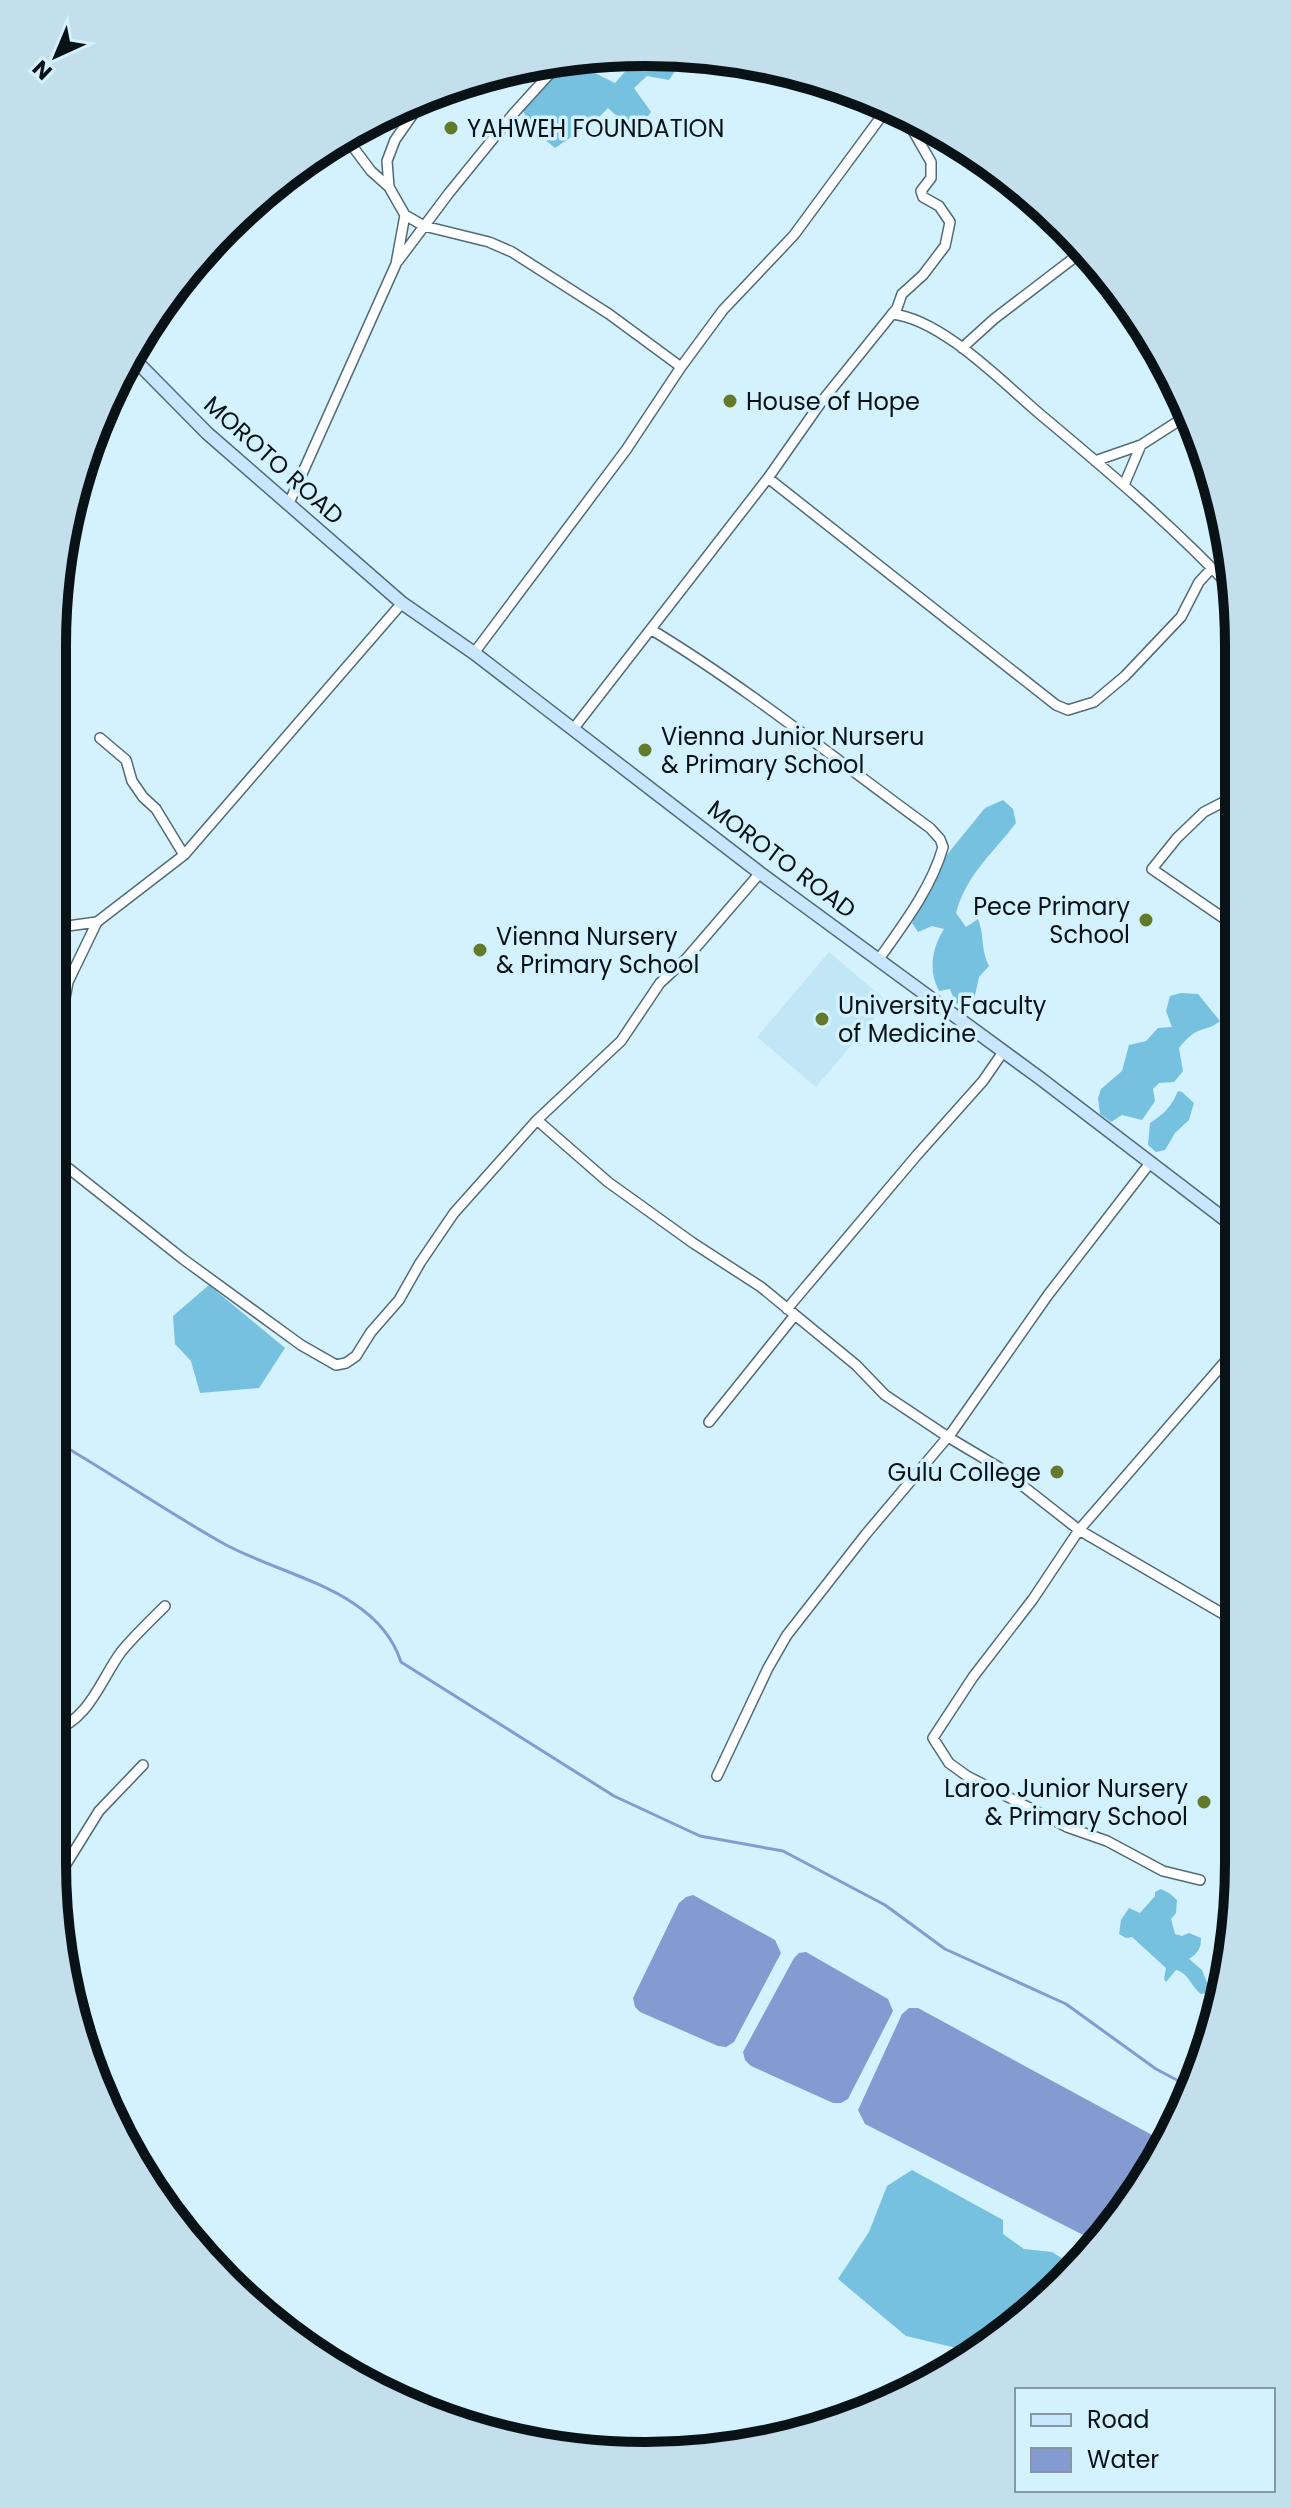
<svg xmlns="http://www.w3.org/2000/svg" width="1291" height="2508" viewBox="0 0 1291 2508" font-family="Poppins,sans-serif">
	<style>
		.built { fill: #c1e6f6 }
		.forest { fill: #76c1df }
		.water { fill: #849bd2 }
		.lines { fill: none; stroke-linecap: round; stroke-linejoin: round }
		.stream { stroke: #849bd2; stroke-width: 3 }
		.minor-casing { stroke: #526b76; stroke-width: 12 }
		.secondary-casing { stroke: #526b76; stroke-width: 15 }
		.minor { stroke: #fff; stroke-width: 9 }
		.secondary { stroke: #c8e6fe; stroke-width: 12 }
		.poi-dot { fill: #637a2b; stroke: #d4f1fe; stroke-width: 3 }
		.labels { text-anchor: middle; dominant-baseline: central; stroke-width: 7; stroke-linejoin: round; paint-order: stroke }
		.poi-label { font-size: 24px; fill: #091317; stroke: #d4f1fe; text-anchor: start }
		.street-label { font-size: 24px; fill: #091317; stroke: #d4f1fe }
		.rim { fill: none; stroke: #091317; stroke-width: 10 }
	</style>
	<rect width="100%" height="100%" fill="#d4f1fe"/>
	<path class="built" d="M829,952L888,1002L816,1087L757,1037Z"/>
	<path class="forest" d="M687,54L669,80L647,76L634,88L651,112L635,133L608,108L596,120L555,148L533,130L522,109L572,57L589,70L615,83L640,55Z
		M1003,800L1013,809L1016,823C993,853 966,875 956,913L966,927L978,919C985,937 980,947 989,966L979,977L972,1009H964L955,1002L950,989L939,991C928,970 932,948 944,929L932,926L918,932L912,923L924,891L945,857L985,808Z
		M1181,993L1198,994L1220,1021C1213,1027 1209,1027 1201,1030C1191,1033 1185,1041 1179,1048L1183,1071L1174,1082L1159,1083L1153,1089L1155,1101L1142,1120L1122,1115L1111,1122L1100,1114L1098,1098L1101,1089L1122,1071L1129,1045L1146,1041L1158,1028L1172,1027L1166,1011L1170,996Z
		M1178,1091L1182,1092L1194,1103L1189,1120L1175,1133L1165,1150L1156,1152L1148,1145L1150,1123C1164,1114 1172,1106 1178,1091Z
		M209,1285L285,1348L259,1388L200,1393L191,1361L175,1344L173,1316Z
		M1161,1889L1169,1893L1177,1900L1176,1913L1171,1919L1175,1934L1182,1936L1189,1933L1201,1938C1201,1949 1198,1953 1189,1959L1202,1970L1210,1990L1208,1993L1201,1994C1191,1987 1190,1974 1176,1970L1166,1982L1164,1979L1166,1968L1132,1937L1126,1938L1119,1934L1121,1920L1129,1908L1140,1913L1155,1896V1892Z
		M912,2170L1003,2220V2234L1024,2249L1052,2252L1076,2267L1065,2282L974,2347L965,2350L906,2336L838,2279L869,2232L887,2186Z"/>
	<path class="water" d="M693,1895L775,1940L781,1953L734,2042L726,2047L718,2046L640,2012L635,2007L633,1998L679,1903L686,1897Z
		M806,1952L888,1999L893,2011L848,2099L841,2103H833L751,2066L745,2060L743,2052L794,1958L799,1953Z
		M909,2008H918L1165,2142L1095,2241L865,2124L858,2110L902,2014Z"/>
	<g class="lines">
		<path class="stream" d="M52,1439C109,1472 163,1509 219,1541C278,1576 377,1587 401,1662L614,1796L700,1836L783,1851L885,1905L945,1949L1066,2004L1156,2069L1192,2088"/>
		<g class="minor-casing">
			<path id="minor" d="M344,135L371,171L389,187
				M405,215L424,226L489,242L512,252L609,314L681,367
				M398,261L449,193L514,113L564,58
				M892,314C942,319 1003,383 1041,415C1108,471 1174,527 1234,591
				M962,348L994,319L1083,251
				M1095,461L1141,445L1191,413
				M768,478L822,401L897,308L902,294L923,275L945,246L950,222L939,206L923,197L921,191L931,178V162L901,110
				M1124,485L1141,445
				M289,503L396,264L405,215L389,187L387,161L395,140L425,97
				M652,630C749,689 839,762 930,828L940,839L943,847C932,887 903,925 879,959
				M474,653L626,450L681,367L723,310L794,235L889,106
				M574,728L768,478L1056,705L1068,710L1094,702L1125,676L1181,617L1199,582L1212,568
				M100,738L126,760L132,781L143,797L156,809L184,855
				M1235,796L1204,812L1177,838L1152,869L1235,926
				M53,928L97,922
				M53,1052L57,1042L68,982L97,922L184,855L402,603
				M537,1120L608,1182L693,1243L761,1287L856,1365L885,1395L948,1437L1000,1468L1079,1530L1237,1622
				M53,1156L183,1259L301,1345L336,1365L346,1363L356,1356L371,1332L399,1300L420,1263L454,1213L537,1120L621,1041L660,983L686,959L760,873
				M787,1309L917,1155L983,1081L1003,1052
				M709,1422L795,1315
				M52,1731C89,1720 100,1681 121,1652C134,1636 150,1621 165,1606
				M717,1776L768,1668L787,1635L866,1534L952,1432L1048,1295L1150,1163
				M1200,1880L1163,1871L1107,1841L1067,1827L967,1776L949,1763L933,1738L973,1677L1033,1599L1079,1530L1236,1349
				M55,1882L99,1811L143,1765
				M382,2392L567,2446"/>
		</g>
		<g class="secondary-casing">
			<path id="secondary" d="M130,355L207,433L402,603L474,653L760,873L1041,1079L1236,1228"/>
		</g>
		<use href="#minor" class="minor"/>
		<use href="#secondary" class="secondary"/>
	</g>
	<g class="poi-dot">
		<circle cx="451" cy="128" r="8"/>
		<circle cx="730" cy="401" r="8"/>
		<circle cx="645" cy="750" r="8"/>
		<circle cx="1146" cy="920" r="8"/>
		<circle cx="480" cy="950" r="8"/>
		<circle cx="822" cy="1019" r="8"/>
		<circle cx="1057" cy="1472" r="8"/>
		<circle cx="1204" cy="1802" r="8"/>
	</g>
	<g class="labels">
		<g class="poi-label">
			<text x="467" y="128">YAHWEH FOUNDATION</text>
			<text x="746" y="401">House of Hope</text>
			<text x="661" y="736">Vienna Junior Nurseru<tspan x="661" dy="28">&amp; Primary School</tspan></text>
			<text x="1130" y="906" text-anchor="end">Pece Primary<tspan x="1130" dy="28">School</tspan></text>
			<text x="496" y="936">Vienna Nursery<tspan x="496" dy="28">&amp; Primary School</tspan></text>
			<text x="838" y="1005">University Faculty<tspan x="838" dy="28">of Medicine</tspan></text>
			<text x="1041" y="1472" text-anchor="end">Gulu College</text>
			<text x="1188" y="1788" text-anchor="end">Laroo Junior Nursery<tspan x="1188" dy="28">&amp; Primary School</tspan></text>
		</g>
		<g class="street-label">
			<text transform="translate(274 460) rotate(42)">MOROTO ROAD</text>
			<text transform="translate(782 859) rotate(37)">MOROTO ROAD</text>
		</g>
	</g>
	<path d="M0 0H1291V2508H0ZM645 66H646A579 579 0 0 1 1225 645V1863A579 579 0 0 1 646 2442H645A579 579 0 0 1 66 1863V645A579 579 0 0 1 645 66Z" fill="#c4dfec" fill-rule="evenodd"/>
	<path class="rim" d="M645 66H646A579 579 0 0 1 1225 645V1863A579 579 0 0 1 646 2442H645A579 579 0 0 1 66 1863V645A579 579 0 0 1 645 66Z"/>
	<rect x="1015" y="2388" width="260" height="104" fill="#d4f1fe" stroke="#8398a2" stroke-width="2"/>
	<rect x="1031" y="2414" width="40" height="12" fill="#c8e6fe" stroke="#8398a2" stroke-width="2"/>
	<text x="1087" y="2428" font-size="24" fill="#091317">Road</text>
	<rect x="1031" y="2448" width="40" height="24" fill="#849bd2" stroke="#8398a2" stroke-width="2"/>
	<text x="1087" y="2468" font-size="24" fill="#091317">Water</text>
	<g transform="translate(56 56) rotate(224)" stroke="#d4f1fe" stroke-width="6" paint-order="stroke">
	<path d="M0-6L14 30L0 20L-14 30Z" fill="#091317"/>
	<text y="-12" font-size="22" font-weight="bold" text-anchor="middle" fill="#091317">N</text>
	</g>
</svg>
